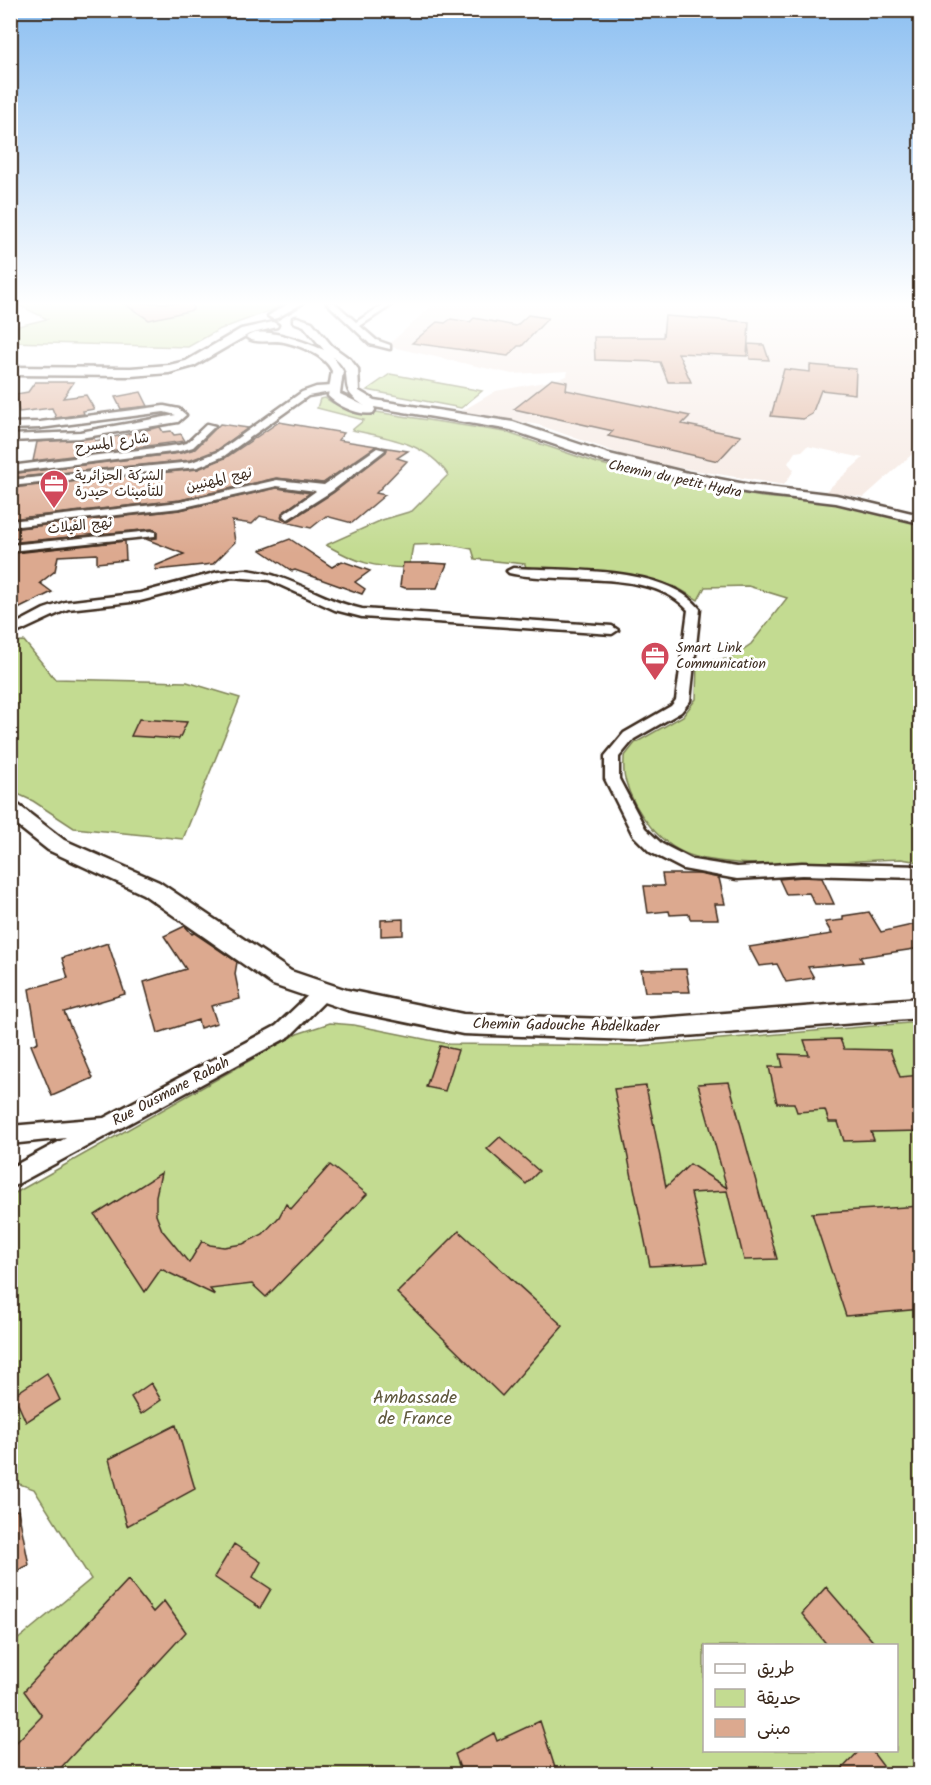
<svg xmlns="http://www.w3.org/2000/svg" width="931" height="1785" viewBox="0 0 931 1785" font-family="Kalam,'Playpen Sans Arabic',sans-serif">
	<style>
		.built { fill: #f4e5dd }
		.green { fill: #c3db91; stroke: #7f8258; stroke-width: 1.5; fill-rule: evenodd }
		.building { fill: #dca98f; stroke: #3b2a1e; stroke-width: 1.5 }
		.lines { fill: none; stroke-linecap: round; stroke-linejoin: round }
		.street-casing { stroke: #3b2a1e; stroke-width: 5 }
		.secondary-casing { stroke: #3b2a1e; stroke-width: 5 }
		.street { fill: #fff; fill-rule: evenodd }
		.secondary { fill: #fff; fill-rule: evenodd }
		.labels { text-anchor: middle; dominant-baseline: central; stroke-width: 6; stroke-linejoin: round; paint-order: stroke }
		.far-street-label { font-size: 14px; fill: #3b2a1e; stroke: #fff }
		.far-poi-label { font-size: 14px; fill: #3b2a1e; stroke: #fff; text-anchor: start }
		.street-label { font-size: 15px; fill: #3b2a1e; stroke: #fff }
		.near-park-label { font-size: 18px; fill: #5d563b; stroke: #fff }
	</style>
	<rect width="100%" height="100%" fill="#fff"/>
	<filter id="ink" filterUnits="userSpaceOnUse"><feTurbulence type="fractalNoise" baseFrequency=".0167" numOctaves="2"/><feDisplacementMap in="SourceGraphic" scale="12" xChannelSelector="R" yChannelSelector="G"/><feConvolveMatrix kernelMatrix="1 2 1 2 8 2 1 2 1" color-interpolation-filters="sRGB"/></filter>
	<g filter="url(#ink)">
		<path class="built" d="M435,303H920V449H918L864,497L825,492L863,458L807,446L802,451L795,452L788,463L794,470L784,485L663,465L626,456L539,425L462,411L496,391L550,381L567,376L568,371L512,374L387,346Z"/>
		<path class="green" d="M15,303H283L272,310L218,330L188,347L11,342L10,328L47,319Z
			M390,374L482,391L461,408L367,390Z
			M325,398L333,403L376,412L505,432L597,463L673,481L762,497L833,503L920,522V862L901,859C839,861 754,871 696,857C661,848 634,812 625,779C623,772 624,764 624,757L635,743L683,716L696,699L697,661L729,659L751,644L787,598L748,586L705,587L698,600L676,587L646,578L526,568L525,564L475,559L472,549L446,544L413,545L409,568C372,567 358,563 326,545L382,520L412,511L448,475C428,443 386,437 352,430L364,420L317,408L320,399Z
			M24,641L55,679L187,682L240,698L183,839L74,828L33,801L11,791V642Z
			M920,1022V1774H11V1645L91,1579L34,1489L11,1481L10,1196L297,1034L330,1023L354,1025L449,1044L638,1046ZM704,1646H896V1750H704Z"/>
		<path class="building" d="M123,303H192L193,310L149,320Z
			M528,315L548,318L522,346H518L508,356L412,343L437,322L445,323L451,319L470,322L474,318L516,326Z
			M665,316L749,322L747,356L678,353L691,382H668L660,362L595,360L594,337H663Z
			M748,344L764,345L769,360L750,359Z
			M810,365L856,369L855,394L821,390L812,414L803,419L771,416L784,369L810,372Z
			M552,379L567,382L566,390L690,416L682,424L741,436L718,461L608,436L613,431L514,409Z
			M35,382H74L63,398L86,395L94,409L83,411L84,414L56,418L52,408L19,412L16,394L28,392Z
			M141,392L148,406L121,409L115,397Z
			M279,422L344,433L338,440L376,446L323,483L276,478L180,500L10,519V488L198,469L225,458Z
			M220,424L248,428L217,450L191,460L10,478V474L181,453L195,449Z
			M160,427L163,432L171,431L174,435L181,434L185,441L33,461L37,442L94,438L95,441Z
			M382,447L408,451L397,458L407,461L376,493L385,495L352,523L326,516L311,528L260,516L252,524L232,521L235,542L213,564L156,570L155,566L184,554L146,539L157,538V531L152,529L18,542L19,538L10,539V529L180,510L277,488L310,493L282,513V518L289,521L333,493L386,452L387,449Z
			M290,539L332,567L342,561L370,571L355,582L365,589L362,594L295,570L292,571L261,550Z
			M125,541L126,560L97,563V554L58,556L55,571L40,583L52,592L10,613V567L15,553Z
			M403,563H430L447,564L437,588H405L400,586Z
			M139,719L187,722L179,739L131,736Z
			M662,874H699L719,878L725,904H715L718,919H690L689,914L670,915L669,911L648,913L644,886H664Z
			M802,877L822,878L834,904H815L809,893L786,894L779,879Z
			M869,912L881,932L921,923V948L860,957L863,962L808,967L814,978L786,982L777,964L759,966L749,947L832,934L825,922L843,920V916Z
			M403,919V935L381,936V920Z
			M185,926L192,934L194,933L237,962L235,974L240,999L211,1006L217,1023L200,1028L198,1020L158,1033L144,982L186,969L164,936Z
			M108,943L125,994L64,1012L93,1078L52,1096L31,1045L38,1042L29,989L68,978L62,958Z
			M686,969L690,992H645L641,970Z
			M840,1039L844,1049L890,1050L900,1077L921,1075V1131L871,1132L874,1140L844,1141L838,1122H829L825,1110L797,1112L794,1103H777L769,1067H783L780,1054L809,1055L804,1040Z
			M440,1046L458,1050L445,1091L426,1087Z
			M729,1082L777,1259L744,1260L727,1191L691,1193L707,1263L650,1266L614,1089L646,1086L666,1187L690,1164L727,1188L698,1084Z
			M500,1137L539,1171L526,1184L487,1149Z
			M330,1165L367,1194L266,1297L252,1284L210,1289L215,1295L161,1269L145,1292L95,1215L161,1173L156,1196V1215L162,1230L189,1263L202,1241L210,1245L224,1247L243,1244L263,1234L279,1217L286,1204L291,1209Z
			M921,1206V1309L846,1316L812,1213Z
			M459,1231L563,1326L502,1396L397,1293Z
			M47,1373L60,1400L26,1422L14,1395Z
			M151,1383L161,1400L141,1414L131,1397Z
			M176,1425L195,1489L127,1526L109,1459Z
			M18,1510L29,1565L10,1574V1511Z
			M234,1544L261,1562L253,1577L271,1589L260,1608L214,1577Z
			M128,1580L153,1612L164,1601L186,1632L55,1774H10V1749L42,1716L24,1691Z
			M826,1587L877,1646H828L802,1614Z
			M540,1721L557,1774H462L455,1754L494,1733L497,1741Z
			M860,1750H871L889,1774H837Z"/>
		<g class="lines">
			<g class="street-casing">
				<path id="street" d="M327,303H335L356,322L386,303H395L360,326L376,340L390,345V349L370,344Z
					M333,386L337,389L336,391L308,396L224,456L198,467L10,486V480L192,462L218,452L302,392L316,387Z
					M164,406L179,409L186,415L178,422L80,438L10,441V435L80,432L176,415L164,412L40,428L10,429V423L40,422Z
					M207,424L215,426L193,447L180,451L10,472V466L179,445L187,443Z
					M377,448L385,450L332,491L288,519L283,516L284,514L316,491L277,486L180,508L10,527V521L180,502L277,480L324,485Z
					M151,531L155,532V536L10,551V545Z
					M513,568C565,571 666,565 700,609L690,701L681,712L634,739L619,757V779L645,828L662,844L693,860L737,867L802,863L920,866V878L802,875L737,879L683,869L650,852L633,835L605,779V756L624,733L671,706L676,700L688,610C651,567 559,585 509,573L507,571Z
					M246,570C293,575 319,600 362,609L612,626L618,630L612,634L362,617L335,610L269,580L232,577L140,601L68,609L10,636V627L44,609L65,602L140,593L218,572Z
					M323,985L329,987L332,992L329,997L290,1036L10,1188V1168L66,1138L10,1144V1126L104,1118L276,1026L317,987Z"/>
			</g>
			<g class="secondary-casing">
				<path id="secondary" d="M289,303H303L277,318L273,319L268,316Z
					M297,317L312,322L332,346L350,359L358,369L359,391L374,400L513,422L609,454L688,473L750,485L836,495L920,515V523L836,503L750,493L688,481L600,460L511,430L374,407L375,410L373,413C359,416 338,406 328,396L332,371C325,355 301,346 284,342C272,339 256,345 246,337C263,324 306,343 324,350L304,326L293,322V318ZM333,357C360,377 332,386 365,406L340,394L343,371Z
					M273,322L278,325L277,327L249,334L194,366L169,373L131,376L10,375V367L131,368L169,365L186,361L241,329Z
					M10,802L17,804L64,840L159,882L291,971L347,990L463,1014L633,1020L920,998V1018L633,1040L463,1034L347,1010L273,985L143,894L48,850L10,820Z"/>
			</g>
			<use href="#street" class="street"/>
			<use href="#secondary" class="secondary"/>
		</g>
	</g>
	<linearGradient id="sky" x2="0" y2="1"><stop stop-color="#8cbff1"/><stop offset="0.55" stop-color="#fff"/><stop offset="1" stop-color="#fff" stop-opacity="0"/></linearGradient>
	<rect width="931" height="553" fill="url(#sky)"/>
	<defs>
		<g id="office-pin" transform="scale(1.5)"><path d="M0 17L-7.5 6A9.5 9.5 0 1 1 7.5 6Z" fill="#d1495b" stroke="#fff"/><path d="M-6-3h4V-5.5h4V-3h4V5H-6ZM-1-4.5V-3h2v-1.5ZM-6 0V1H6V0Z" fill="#fff"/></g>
	</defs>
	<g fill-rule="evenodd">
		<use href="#office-pin" x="54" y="484"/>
		<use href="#office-pin" x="655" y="656"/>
	</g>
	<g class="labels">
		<g class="far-street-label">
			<text transform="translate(112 443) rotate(-8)">شارع المسرح</text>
			<text transform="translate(675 479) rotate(12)">Chemin du petit Hydra</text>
			<text transform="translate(219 480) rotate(-13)">نهج المهنيين</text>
			<text transform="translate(80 526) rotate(-6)">نهج الفيلات</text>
		</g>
		<g class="far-poi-label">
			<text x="75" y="476">الشركة الجزائرية<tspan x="75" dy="16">للتأمينات حيدرة</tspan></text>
			<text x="676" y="648">Smart Link<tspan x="676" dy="16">Communication</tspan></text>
		</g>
		<g class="street-label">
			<text transform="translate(566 1026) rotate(1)">Chemin Gadouche Abdelkader</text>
			<text transform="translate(171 1092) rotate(-28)">Rue Ousmane Rabah</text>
		</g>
		<g class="near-park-label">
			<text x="415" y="1398">Ambassade<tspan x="415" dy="21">de France</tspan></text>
		</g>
	</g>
	<rect width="931" height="1785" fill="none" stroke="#fff" stroke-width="36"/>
	<rect x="18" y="18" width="895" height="1749" fill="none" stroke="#3b2a1e" stroke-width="2" filter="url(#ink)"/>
	<rect x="703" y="1644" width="195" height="108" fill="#ffffff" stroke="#b1aaa5" stroke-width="1.5"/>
	<rect x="715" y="1664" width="30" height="9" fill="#ffffff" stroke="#b1aaa5" stroke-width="1.5"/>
	<text x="757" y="1674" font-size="18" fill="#3b2a1e">طريق</text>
	<rect x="715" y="1689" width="30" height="18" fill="#c3db91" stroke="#b1aaa5" stroke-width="1.5"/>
	<text x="757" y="1704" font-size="18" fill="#3b2a1e">حديقة</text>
	<rect x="715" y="1719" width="30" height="18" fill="#dca98f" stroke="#b1aaa5" stroke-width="1.5"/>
	<text x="757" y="1734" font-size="18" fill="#3b2a1e">مبنى</text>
</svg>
